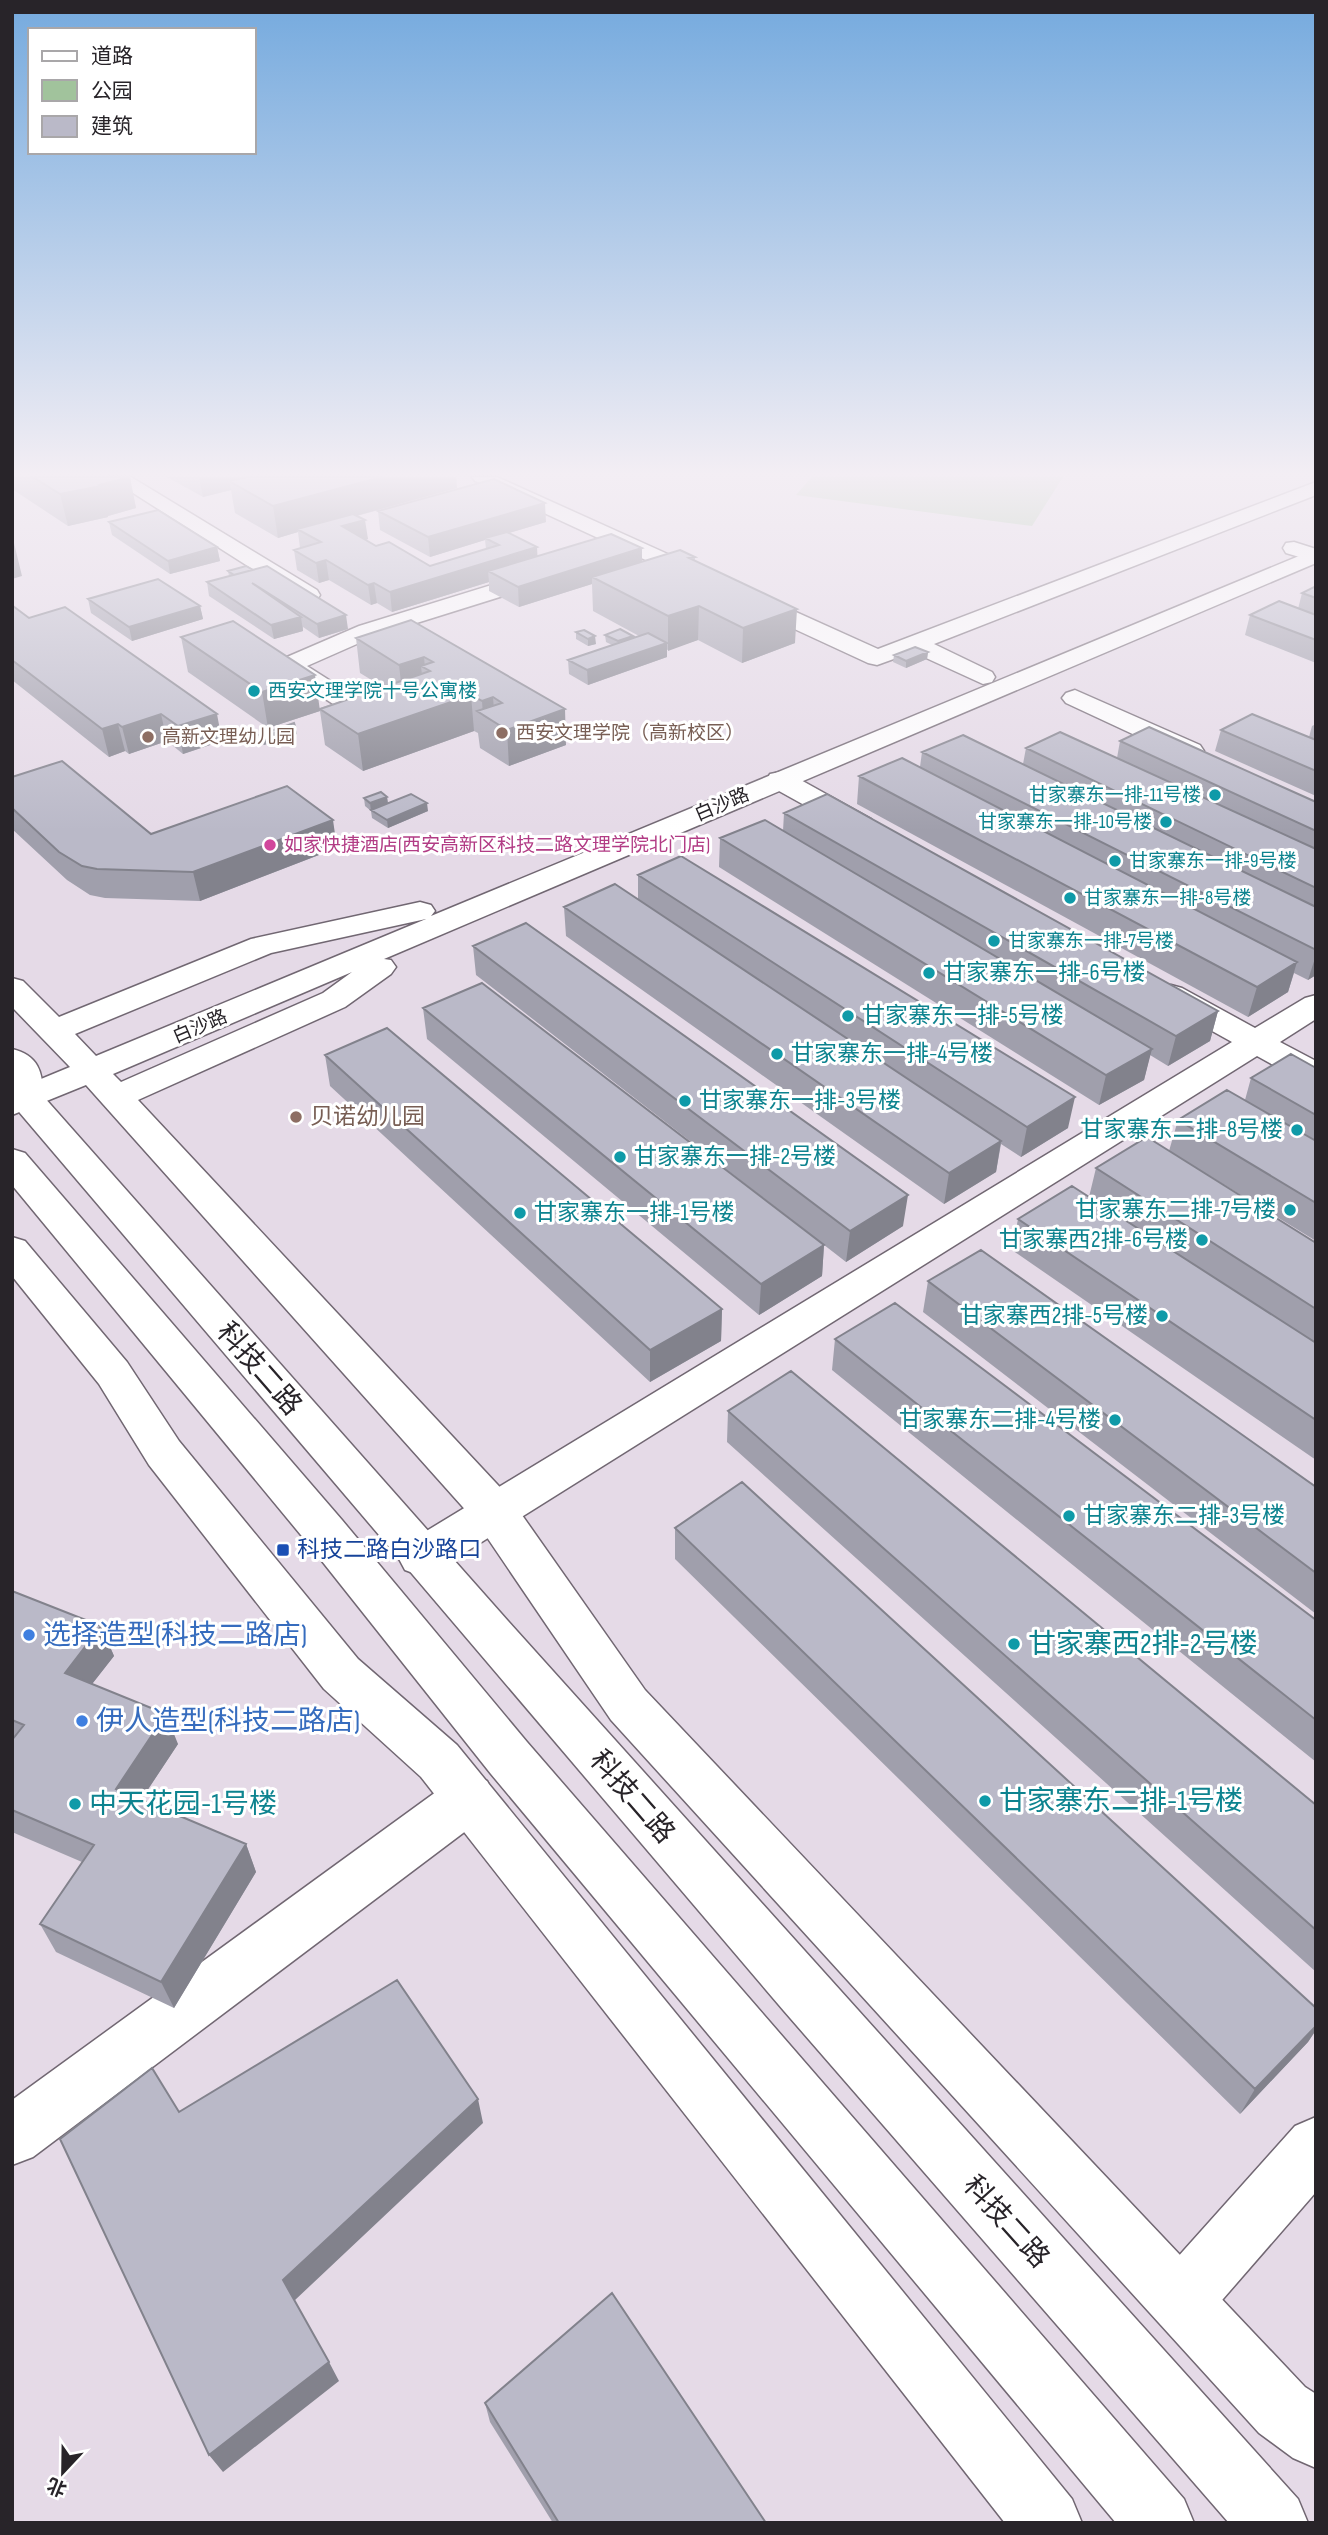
<svg xmlns="http://www.w3.org/2000/svg" width="1328" height="2535" viewBox="0 0 1328 2535" font-family="'Sofia Sans Condensed','Noto Sans SC',sans-serif">
	<style>
		.green { fill: #a1c39c }
		.lines { fill: none; stroke-linecap: round; stroke-linejoin: round }
		.minor-casing { stroke: #716772; stroke-width: 3 }
		.tertiary-casing { stroke: #716772; stroke-width: 3 }
		.secondary-casing { stroke: #716772; stroke-width: 3 }
		.minor { fill: #fff; fill-rule: evenodd }
		.tertiary { fill: #fff; fill-rule: evenodd }
		.secondary { fill: #fff; fill-rule: evenodd }
		.wall { fill: #a09fac }
		.shaded-wall { fill: #82828c }
		.building { fill: #bab9c8; stroke: #82828c; stroke-width: 2 }
		.culture-dot { fill: #0f9aa8; stroke: #fff; stroke-width: 2.5 }
		.education-dot { fill: #8d6e63; stroke: #fff; stroke-width: 2.5 }
		.hotel-dot { fill: #d1479c; stroke: #fff; stroke-width: 2.5 }
		.transit-dot { fill: #1a4fb4; stroke: #fff; stroke-width: 2.5 }
		.shop-dot { fill: #3f7fe0; stroke: #fff; stroke-width: 2.5 }
		.labels { text-anchor: middle; dominant-baseline: central; stroke-width: 6; stroke-linejoin: round; paint-order: stroke }
		.far-culture-label { font-size: 19px; fill: #0d838f; stroke: #fff; text-anchor: start }
		.far-education-label { font-size: 19px; fill: #785e54; stroke: #fff; text-anchor: start }
		.far-street-label { font-size: 19px; fill: #282429; stroke: #fff }
		.far-hotel-label { font-size: 19px; fill: #b23c85; stroke: #fff; text-anchor: start }
		.culture-label { font-size: 23px; fill: #0d838f; stroke: #fff; text-anchor: start }
		.education-label { font-size: 23px; fill: #785e54; stroke: #fff; text-anchor: start }
		.transit-label { font-size: 23px; fill: #164399; stroke: #fff; text-anchor: start }
		.near-street-label { font-size: 28px; fill: #282429; stroke: #fff }
		.near-shop-label { font-size: 28px; fill: #366cbe; stroke: #fff; text-anchor: start }
		.near-culture-label { font-size: 28px; fill: #0d838f; stroke: #fff; text-anchor: start }
	</style>
	<rect width="100%" height="100%" fill="#e5dae7"/>
	<path class="green" d="M812,477H1063L1032,526L796,495Z"/>
	<g class="lines">
		<g class="minor-casing">
			<path id="minor" d="M108,477H131L317,590L320,595L317,600H301Z
				M472,477H497L878,649L1316,482V495L934,644L992,672L995,677L992,682L983,684L913,652L877,665L868,663L475,481Z
				M1294,542L1316,549V562L1286,553L1283,548L1286,543Z
				M540,570L548,572L551,577L548,582L375,636L307,666L384,715L388,720L384,725L375,728L366,725L280,670L277,665L280,660L359,626Z
				M1075,690L1200,745L1204,751L1200,757L1191,759L1182,757L1066,703L1062,698L1066,693Z
				M780,772L790,774L871,819L875,825L871,831L861,833L851,831L770,786L767,780L770,774Z
				M1171,985L1182,988L1255,1028L1305,998L1316,995V1019L1280,1042L1316,1061V1085L1304,1082L1257,1056L437,1570L421,1576L405,1570L398,1557L405,1544L1232,1042L1160,1002L1155,995L1160,988Z
				M469,1774L487,1781L495,1798L487,1815L33,2157L12,2165V2100L451,1781Z
				M1316,2117V2192L1203,2322L1181,2331L1159,2322L1150,2300L1159,2278L1295,2126Z"/>
		</g>
		<g class="tertiary-casing">
			<path id="tertiary" d="M1316,549V563L384,959L391,960L396,967L391,974L345,1007L138,1100L510,1498L645,1690L1305,2387L1316,2394V2468L1293,2458L1259,2433L611,1720L478,1524L86,1085L12,1115V1091L70,1067L12,1007V978L23,981L59,1017L251,939L420,902L431,905L435,911L431,916ZM426,919L96,1056L75,1034L271,953ZM352,972L323,993L121,1082L113,1074Z
				M12,1237L25,1241L127,1362L179,1441L358,1659L457,1745L1072,2499L1082,2523H1005L421,1777L324,1689L149,1465L99,1384L12,1276Z"/>
		</g>
		<g class="secondary-casing">
			<path id="secondary" d="M12,1049C38,1055 43,1072 43,1096L508,1621L1298,2499L1308,2523H1229L784,2011L14,1106Z
				M12,1149L25,1153L342,1520L527,1742L1184,2499L1194,2523H1116L491,1774L310,1546L12,1185Z"/>
		</g>
		<use href="#minor" class="minor"/>
		<use href="#tertiary" class="tertiary"/>
		<use href="#secondary" class="secondary"/>
	</g>
	<path class="wall" d="M12,477H129L136,508L108,516V517L68,526L12,489Z
		M167,477H456L457,488L357,516L368,539L366,540L376,546L430,566L486,549L485,540L430,557L380,530L378,511L546,522L509,533L537,547V556L642,548V562L695,557V561L795,643L742,663L698,640L667,650V657L588,685L569,674L568,660L612,645L606,642L605,635L633,638L639,636L593,611L592,584L519,607L489,591V582L392,612L377,603L371,605L329,580L319,583L297,570L294,550L300,548L298,532L278,538L235,513L231,490L203,497Z
		M109,522L217,547L220,561L170,574L112,535Z
		M228,571L348,629L319,638L303,627V631L274,639L209,596L207,582L229,576Z
		M1316,586V663L1245,635L1250,615L1298,609L1302,593Z
		M88,599L200,606L203,619L132,641L91,613Z
		M12,607L29,618L222,741L183,754L167,741L129,754L125,751L109,757L12,680Z
		M411,620L566,745L509,766L480,748L478,733L474,731L363,771L325,745L320,711L268,728L188,672L181,637L320,708L383,687L360,673L356,638Z
		M576,632L596,644L588,646L576,639Z
		M928,652L927,659L906,668L893,662L894,655Z
		M1316,724V796L1215,751L1221,730L1309,737L1312,726Z
		M295,726L297,734L264,745L260,743L259,735Z
		M1120,741L1316,802V975L1308,980L1294,973L1288,992L1248,1017L857,804L859,776L920,767L922,752L1023,764L1026,748L1117,758Z
		M12,777L151,834L337,848L200,901L105,898L90,895L67,880L12,829Z
		M387,797L388,803L428,811L388,828L372,818L371,811L365,806L364,798Z
		M784,813L1218,1011L1210,1041L1168,1066L1150,1055L1144,1080L1099,1105L719,867L720,838L783,831Z
		M638,875L1068,1128L1021,1157L1001,1144L996,1172L944,1204L566,936L564,907L638,899Z
		M473,946L903,1226L846,1262L476,975Z
		M423,1008L824,1245L822,1276L759,1315L427,1039Z
		M325,1055L722,1309L721,1341L650,1382L330,1086Z
		M1316,1068V1241L1169,1151L1178,1120L1245,1100L1251,1078Z
		M1096,1168L1316,1243V1460L1012,1250L1018,1219L1089,1197Z
		M928,1281L1316,1487V1614L923,1312Z
		M835,1339L1316,1620V1762L832,1370Z
		M728,1411L1316,1805V1972L727,1442Z
		M675,1528L1316,2008V2030L1308,2042L1240,2114L675,1559Z
		M12,1591L101,1626L114,1656L92,1684L178,1744L141,1800L246,1844L256,1872L174,2008L56,1952L40,1924L82,1862L12,1832Z
		M485,2403L766,2523H553L490,2422Z"/>
	<path class="shaded-wall" d="M130,477L136,508L108,516V517L68,526L60,494Z
		M199,477H279L229,481L231,490L203,497Z
		M382,477H456L457,488L301,531L297,529L298,532L278,538L273,506Z
		M545,503L546,522L488,539L485,538V540L430,557L428,537Z
		M365,520L368,539L345,546L342,526Z
		M12,543H14L22,576L12,579Z
		M217,547L220,561L170,574L168,561Z
		M537,547L538,566L488,571L489,582L392,612L390,592Z
		M642,548V568L592,577V584L519,607L518,587Z
		M326,560L329,580L319,583L316,563Z
		M374,583L377,603L371,605L368,585Z
		M200,606L203,619L132,641L129,627Z
		M699,606L698,640L668,651V616Z
		M797,609L795,643L742,663L743,628Z
		M346,615L348,629L319,638L317,624Z
		M301,617L303,631L274,639L271,625Z
		M595,636L596,644L588,646V639Z
		M667,643V657L588,685L587,670Z
		M928,652L927,659L906,668V661Z
		M424,657L425,668L421,666L424,693L403,700L399,665Z
		M315,675L320,711L268,728L262,692Z
		M471,695L474,731L363,771L358,734Z
		M493,697L495,723L483,716L482,701Z
		M565,709L566,745L509,766L507,730Z
		M161,714L167,741L129,754L122,727Z
		M217,714L222,741L183,754L178,726Z
		M118,724L125,751L109,757L102,729Z
		M295,726L297,734L264,745L263,737Z
		M387,797L388,805L371,811L370,803Z
		M427,803L428,811L388,828L387,820Z
		M333,820L337,848L200,901L193,872Z
		M1316,955V975L1308,980Z
		M1297,962L1288,992L1248,1017L1257,987Z
		M1218,1011L1210,1041L1168,1066L1176,1036Z
		M1152,1049L1144,1080L1099,1105L1106,1075Z
		M1075,1097L1068,1128L1021,1157L1027,1127Z
		M1001,1141L996,1172L944,1204L949,1173Z
		M908,1195L903,1226L846,1262L850,1231Z
		M824,1245L822,1276L759,1315L761,1284Z
		M722,1309L721,1341L650,1382V1350Z
		M101,1626L114,1656L78,1702L65,1673Z
		M166,1714L178,1744L129,1818L116,1789Z
		M246,1844L256,1872L174,2008L161,1982Z
		M1316,2026V2030L1308,2042L1240,2114L1255,2089Z
		M478,2099L483,2123L294,2301L283,2280Z
		M329,2362L339,2381L223,2472L209,2455Z"/>
	<path class="building" d="M33,477H130L99,485L101,486L60,494Z
		M248,477H382L273,506L229,481Z
		M494,479L545,503L428,537L378,511Z
		M158,510L217,547L168,561L109,522Z
		M353,514L365,520L342,526L376,546L389,542L430,566L499,545L485,538L507,532L537,547L390,592L374,583L368,585L326,560L316,563L294,550L321,542L297,529Z
		M611,534L642,548L518,587L488,571Z
		M680,550L695,557L689,558L797,609L743,628L699,606L668,616L592,577Z
		M246,566L253,570L234,575L228,571Z
		M267,566L346,615L317,624L252,583L301,617L271,625L207,582Z
		M158,579L200,606L129,627L88,599Z
		M1316,586V598L1302,593Z
		M1279,601L1316,615V640L1250,615Z
		M13,606L29,618L65,607L217,714L178,726L161,714L122,727L118,724L102,729L12,660V607Z
		M411,620L565,709L507,730L477,711L502,703L493,697L482,701L471,695L358,734L320,709L430,671L421,666L433,662L424,657L399,665L356,638Z
		M233,621L315,675L262,692L181,637Z
		M620,629L633,636L618,641L605,635Z
		M584,630L595,636L588,639L576,632Z
		M648,633L667,643L587,670L568,660Z
		M915,647L928,652L906,661L894,655Z
		M1252,714L1316,740V771L1221,730Z
		M294,723L295,726L263,737L259,735Z
		M1149,727L1316,802V831L1120,741Z
		M1060,732L1316,849V888L1026,748Z
		M963,735L1316,907V950L922,752Z
		M902,758L1297,962L1257,987L859,776Z
		M62,761L151,834L287,786L333,820L193,872L97,869L82,866L59,852L12,808V777Z
		M381,792L387,797L370,803L364,798Z
		M411,794L427,803L387,820L371,810Z
		M827,794L1218,1011L1176,1036L784,813Z
		M765,820L1152,1049L1106,1075L720,838Z
		M681,856L1075,1097L1027,1127L638,875Z
		M615,884L1001,1141L949,1173L564,907Z
		M526,923L908,1195L850,1231L473,946Z
		M482,983L824,1245L761,1284L423,1008Z
		M387,1028L722,1309L650,1350L325,1055Z
		M1291,1054L1316,1068V1115L1251,1078Z
		M1227,1090L1316,1141V1203L1178,1120Z
		M1147,1137L1316,1243V1309L1096,1168Z
		M1072,1186L1316,1343V1420L1018,1219Z
		M981,1250L1316,1487V1573L928,1281Z
		M895,1303L1316,1620V1720L835,1339Z
		M791,1371L1316,1805V1930L728,1411Z
		M742,1482L1316,2008V2026L1255,2089L675,1528Z
		M12,1591L101,1626L65,1673L166,1714L116,1789L246,1844L161,1982L40,1924L94,1845L12,1810V1740L24,1725L12,1720Z
		M397,1980L478,2099L283,2280L329,2362L209,2455L60,2139L152,2068L179,2112Z
		M612,2293L766,2523H559L485,2403Z"/>
	<linearGradient id="sky" x2="0" y2="1"><stop stop-color="#75aade"/><stop offset="0.57" stop-color="#f3eef4"/><stop offset="1" stop-color="#f3eef4" stop-opacity="0"/></linearGradient>
	<rect width="1328" height="831" fill="url(#sky)"/>
	<g class="culture-dot">
		<circle cx="254" cy="691" r="7"/>
		<circle cx="1215" cy="795" r="7"/>
		<circle cx="1166" cy="822" r="7"/>
		<circle cx="1115" cy="861" r="7"/>
		<circle cx="1070" cy="898" r="7"/>
		<circle cx="994" cy="941" r="7"/>
		<circle cx="929" cy="973" r="7"/>
		<circle cx="848" cy="1016" r="7"/>
		<circle cx="777" cy="1054" r="7"/>
		<circle cx="685" cy="1101" r="7"/>
		<circle cx="1297" cy="1130" r="7"/>
		<circle cx="620" cy="1157" r="7"/>
		<circle cx="1290" cy="1210" r="7"/>
		<circle cx="520" cy="1213" r="7"/>
		<circle cx="1202" cy="1240" r="7"/>
		<circle cx="1162" cy="1316" r="7"/>
		<circle cx="1115" cy="1420" r="7"/>
		<circle cx="1069" cy="1516" r="7"/>
		<circle cx="1014" cy="1644" r="7"/>
		<circle cx="985" cy="1801" r="7"/>
		<circle cx="75" cy="1804" r="7"/>
	</g>
	<g class="education-dot">
		<circle cx="502" cy="733" r="7"/>
		<circle cx="148" cy="737" r="7"/>
		<circle cx="296" cy="1117" r="7"/>
	</g>
	<circle class="hotel-dot" cx="270" cy="845" r="7"/>
	<rect class="transit-dot" x="276" y="1543" width="14" height="14" rx="3.5"/>
	<g class="shop-dot">
		<circle cx="29" cy="1635" r="7"/>
		<circle cx="82" cy="1721" r="7"/>
	</g>
	<g class="labels">
		<g class="far-culture-label">
			<text x="268" y="691">西安文理学院十号公寓楼</text>
			<text x="1201" y="795" text-anchor="end">甘家寨东一排-11号楼</text>
			<text x="1152" y="822" text-anchor="end">甘家寨东一排-10号楼</text>
			<text x="1129" y="861">甘家寨东一排-9号楼</text>
			<text x="1084" y="898">甘家寨东一排-8号楼</text>
			<text x="1008" y="941">甘家寨东一排-7号楼</text>
		</g>
		<g class="far-education-label">
			<text x="516" y="733">西安文理学院（高新校区）</text>
			<text x="162" y="737">高新文理幼儿园</text>
		</g>
		<g class="far-street-label">
			<text transform="translate(722 805) rotate(-23)">白沙路</text>
			<text transform="translate(200 1027) rotate(-23)">白沙路</text>
		</g>
		<g class="far-hotel-label">
			<text x="284" y="845">如家快捷酒店(西安高新区科技二路文理学院北门店)</text>
		</g>
		<g class="culture-label">
			<text x="943" y="973">甘家寨东一排-6号楼</text>
			<text x="862" y="1016">甘家寨东一排-5号楼</text>
			<text x="791" y="1054">甘家寨东一排-4号楼</text>
			<text x="699" y="1101">甘家寨东一排-3号楼</text>
			<text x="1283" y="1130" text-anchor="end">甘家寨东二排-8号楼</text>
			<text x="634" y="1157">甘家寨东一排-2号楼</text>
			<text x="1276" y="1210" text-anchor="end">甘家寨东二排-7号楼</text>
			<text x="534" y="1213">甘家寨东一排-1号楼</text>
			<text x="1188" y="1240" text-anchor="end">甘家寨西2排-6号楼</text>
			<text x="1148" y="1316" text-anchor="end">甘家寨西2排-5号楼</text>
			<text x="1101" y="1420" text-anchor="end">甘家寨东二排-4号楼</text>
			<text x="1083" y="1516">甘家寨东二排-3号楼</text>
		</g>
		<g class="education-label">
			<text x="310" y="1117">贝诺幼儿园</text>
		</g>
		<g class="transit-label">
			<text x="297" y="1550">科技二路白沙路口</text>
		</g>
		<g class="near-street-label">
			<text transform="translate(259 1369) rotate(49)">科技二路</text>
			<text transform="translate(632 1797) rotate(49)">科技二路</text>
			<text transform="translate(1006 2222) rotate(48)">科技二路</text>
		</g>
		<g class="near-shop-label">
			<text x="43" y="1635">选择造型(科技二路店)</text>
			<text x="96" y="1721">伊人造型(科技二路店)</text>
		</g>
		<g class="near-culture-label">
			<text x="1028" y="1644">甘家寨西2排-2号楼</text>
			<text x="999" y="1801">甘家寨东二排-1号楼</text>
			<text x="89" y="1804">中天花园-1号楼</text>
		</g>
	</g>
	<rect width="1328" height="2535" fill="none" stroke="#282429" stroke-width="28"/>
	<rect x="28" y="28" width="228" height="126" fill="#ffffff" stroke="#a9a7a9" stroke-width="2"/>
	<rect x="42" y="51" width="35" height="10" fill="#ffffff" stroke="#a9a7a9" stroke-width="2"/>
	<text x="91" y="63" font-size="21" fill="#282429">道路</text>
	<rect x="42" y="80" width="35" height="21" fill="#a1c39c" stroke="#a9a7a9" stroke-width="2"/>
	<text x="91" y="98" font-size="21" fill="#282429">公园</text>
	<rect x="42" y="116" width="35" height="21" fill="#bab9c8" stroke="#a9a7a9" stroke-width="2"/>
	<text x="91" y="133" font-size="21" fill="#282429">建筑</text>
	<g transform="translate(63 2472) rotate(202)" stroke="#ffffff" stroke-width="5" paint-order="stroke">
	<path d="M0-5L12 26L0 18L-12 26Z" fill="#282429"/>
	<text y="-10" font-size="19" font-weight="bold" text-anchor="middle" fill="#282429">北</text>
	</g>
</svg>
